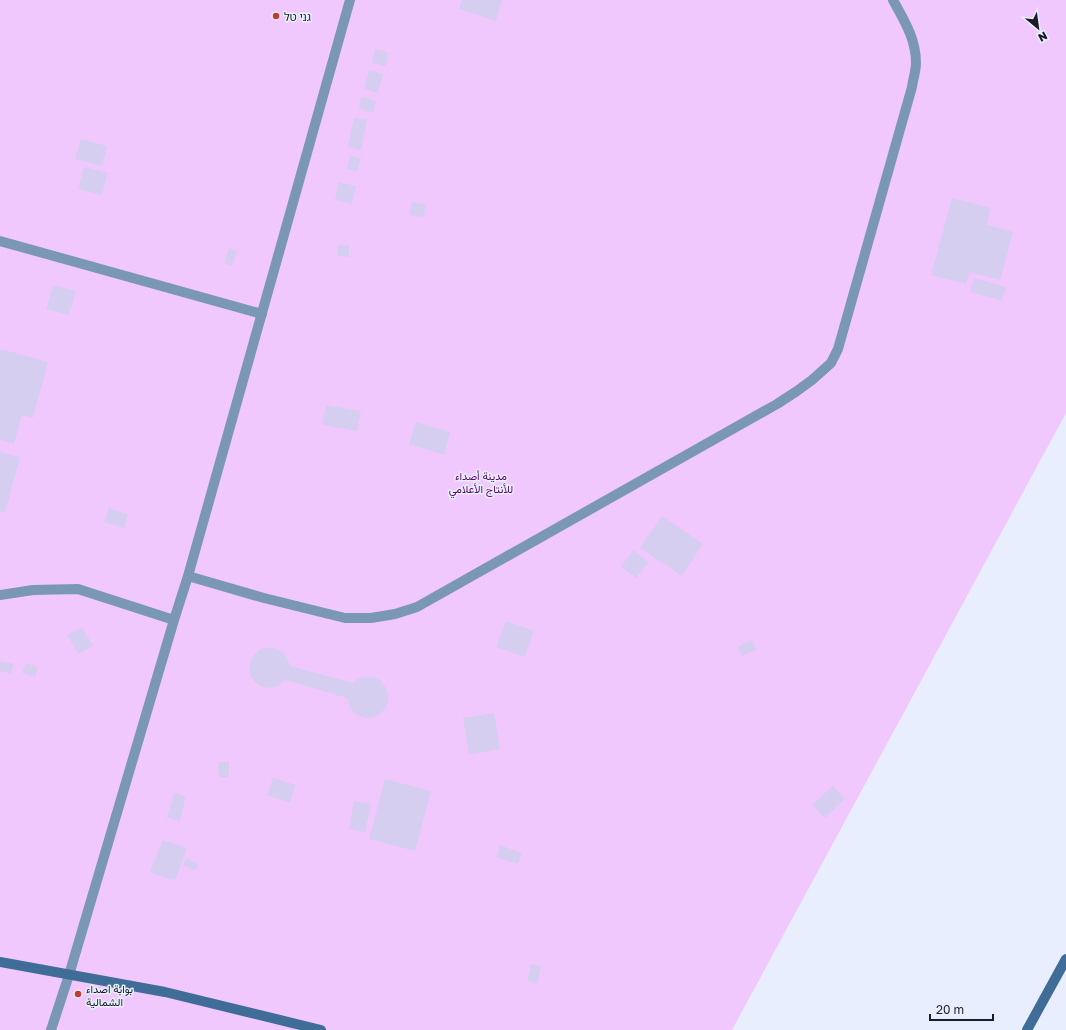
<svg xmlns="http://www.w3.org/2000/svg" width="1066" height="1030" viewBox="0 0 1066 1030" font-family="'Golos Text',Vazirmatn,'Noto Sans Hebrew',sans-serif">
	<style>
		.green { fill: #f1c8fd }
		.building { fill: #d5cef1 }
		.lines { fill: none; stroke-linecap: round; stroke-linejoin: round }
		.service { stroke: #7a98b5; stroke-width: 10 }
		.minor { stroke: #7a98b5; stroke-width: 10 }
		.secondary { stroke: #406d98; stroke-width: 10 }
		.poi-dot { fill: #c73a2f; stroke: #e9eefe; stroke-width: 1.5 }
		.labels { text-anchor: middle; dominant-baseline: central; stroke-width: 3; stroke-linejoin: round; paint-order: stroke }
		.poi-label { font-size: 11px; fill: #1a1d27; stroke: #e9eefe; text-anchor: start }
		.park-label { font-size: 11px; fill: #560a68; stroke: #e9eefe }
	</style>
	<rect width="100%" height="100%" fill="#e9eefe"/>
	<path class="green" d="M0,0H1066V413L732,1030H0Z"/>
	<path class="building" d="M462,0H502L496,21L459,9Z
		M375,49L388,52L386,66L372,63Z
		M369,70L383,74L378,93L364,89Z
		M361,97L376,101L373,113L359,109Z
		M354,118L367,120L361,150L348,147Z
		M81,139L107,146L102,166L75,159Z
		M350,156L361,158L357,172L347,169Z
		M84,167L108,173L102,195L78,189Z
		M338,182L356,186L352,204L335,200Z
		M952,198L991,208L987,225L1013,232L1000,280L970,272L966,284L931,275Z
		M412,202L426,204L424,217L410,215Z
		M338,245H349V257L338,256Z
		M229,248L237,251L232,266L224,263Z
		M974,278L1006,287L1002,301L970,292Z
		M53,285L76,291L69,315L46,309Z
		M1,349L48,362L33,418L22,415L14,444L0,440V352Z
		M326,405L361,411L357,431L322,425Z
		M416,422L450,432L444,455L409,444Z
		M0,452L20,457L5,513L0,511Z
		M109,508L128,514L124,528L104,522Z
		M662,516L703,544L682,576L640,548Z
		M633,550L649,562L636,578L621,567Z
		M506,621L534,631L525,657L496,647Z
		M82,627L93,646L78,654L67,635Z
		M752,640L756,650L742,656L738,646Z
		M268,648H276L282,652L287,658L290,666L353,683L357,679L364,677H373L380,680L385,686L388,694V702L385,709L379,715L371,718L363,717L355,714L350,708L347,698L285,680L278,686L271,688L263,687L256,683L251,677L249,670L250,662L254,655L260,649Z
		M0,661L14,664L11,674L0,671Z
		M26,663L38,667L35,677L22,673Z
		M494,713L500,749L469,755L463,718Z
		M218,762H229V777H219Z
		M273,778L296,785L290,803L267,795Z
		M385,779L431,791L415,851L369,839Z
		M833,786L845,799L825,818L812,805Z
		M174,793L186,796L180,821L167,818Z
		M354,801L371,804L365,832L349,829Z
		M163,840L187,848L175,881L150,872Z
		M500,845L522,853L518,864L496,857Z
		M186,858L198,864L195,871L183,865Z
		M531,964L541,966L537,984L527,981Z"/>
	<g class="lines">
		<path class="service" d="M0,241L262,314"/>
		<path class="minor" d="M188,576L264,598L345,618H371L395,614L417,607L777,404L797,391L812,380L831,363L838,349L912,87C913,79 916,71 916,63C916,39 904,20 893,0
			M0,595L33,590L78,589L174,620
			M51,1030L69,975L174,620L188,576L350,0"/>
		<path class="secondary" d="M0,962L165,992L321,1030
			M1027,1030L1066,959"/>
	</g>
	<g class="poi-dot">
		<circle cx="276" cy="16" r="4"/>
		<circle cx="78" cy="994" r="4"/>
	</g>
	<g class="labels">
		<g class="poi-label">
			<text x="284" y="16">גני טל</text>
			<text x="86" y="988">بوابة اصداء<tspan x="86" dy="13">الشمالية</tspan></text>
		</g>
		<g class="park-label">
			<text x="481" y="475">مدينة أصداء<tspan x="481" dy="13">للأنتاج الأعلامي</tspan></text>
		</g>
	</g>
	<g transform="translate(1038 28) rotate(151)" stroke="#e9eefe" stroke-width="3" paint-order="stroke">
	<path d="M0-3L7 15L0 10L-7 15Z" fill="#1a1d27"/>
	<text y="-6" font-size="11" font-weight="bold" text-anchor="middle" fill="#1a1d27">N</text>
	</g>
	<path d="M930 1014v6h63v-6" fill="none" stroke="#1a1d27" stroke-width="2"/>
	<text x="936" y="1014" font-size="12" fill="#1a1d27" stroke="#e9eefe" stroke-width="3" paint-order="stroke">20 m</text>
</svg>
